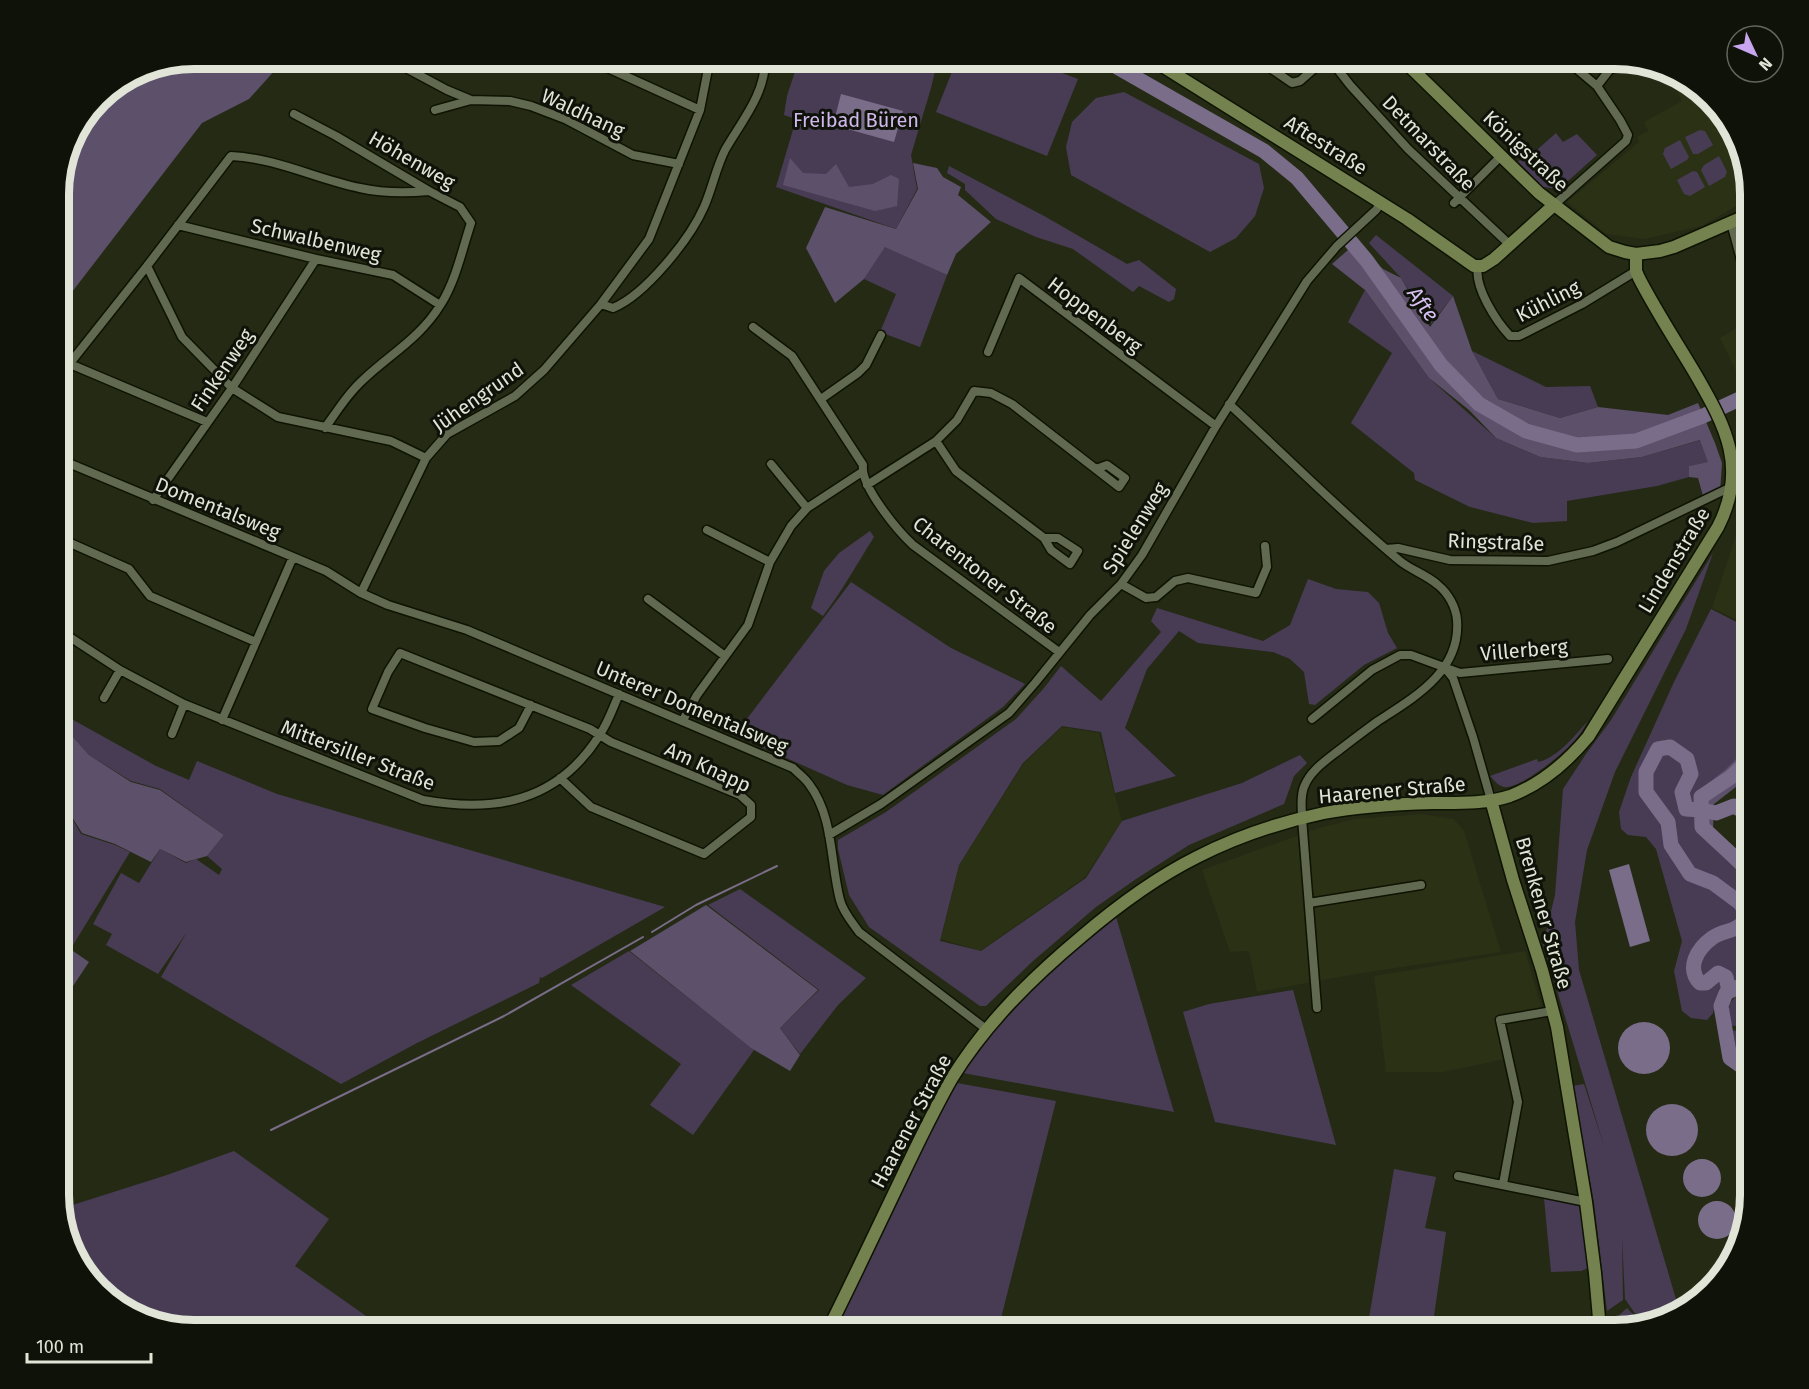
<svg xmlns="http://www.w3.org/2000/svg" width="1809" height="1389" viewBox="0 0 1809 1389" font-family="'Fira Sans',sans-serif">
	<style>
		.built { fill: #2a3115 }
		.green { fill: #483c55 }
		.forest { fill: #5c506b }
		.water { fill: #796d89 }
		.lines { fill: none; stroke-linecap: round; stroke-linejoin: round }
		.stream { stroke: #796d89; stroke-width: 2 }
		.river { stroke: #796d89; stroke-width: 15 }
		.minor-casing { stroke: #0e1302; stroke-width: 11 }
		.secondary-casing { stroke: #0e1302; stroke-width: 15 }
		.minor { stroke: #616951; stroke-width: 8 }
		.secondary { stroke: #748250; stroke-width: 12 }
		.labels { text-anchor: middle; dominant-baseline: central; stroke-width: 6; stroke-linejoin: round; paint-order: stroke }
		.street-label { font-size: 20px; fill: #e0e5d7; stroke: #0f1209 }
		.park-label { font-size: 20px; fill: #d0b8ec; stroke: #0f1209 }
		.water-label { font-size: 21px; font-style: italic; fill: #d8c0f4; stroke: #0f1209 }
		.rim { fill: none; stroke: #e0e5d7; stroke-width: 8 }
	</style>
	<rect width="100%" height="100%" fill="#252a15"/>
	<path class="built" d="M1671,78L1698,87L1736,134L1750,198L1702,226L1645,239L1606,234L1567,202L1639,142L1637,137L1648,131L1644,122L1682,101Z
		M1750,320V385L1744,388L1720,338Z
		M1750,474V626L1712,608L1740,523L1744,478Z
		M1062,727L1099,733L1122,822L1085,877L980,951L941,939L959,865L1024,763Z
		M1422,814L1454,819L1464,831L1501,952L1356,974L1257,992L1249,951L1230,952L1202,870L1319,828L1355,819Z
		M1525,951L1542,1009L1495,1017L1505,1059L1444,1072H1386L1374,976Z"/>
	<path class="green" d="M799,59H938L931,88L911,155L917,189L896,229L776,187L795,123L793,118L784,115L787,96Z
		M957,59H1025L1078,79L1047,156L936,112Z
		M1124,92L1259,164L1264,188L1255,216L1236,238L1210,252L1071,175L1066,147L1072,122L1096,98Z
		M1700,130L1705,131L1713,145L1698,154H1693L1685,137Z
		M1556,133L1563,142L1577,134L1597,155L1559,189L1543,187L1518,162L1531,149H1538Z
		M1680,140L1689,157L1687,160L1671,169L1663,154L1665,148Z
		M1719,156L1727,172L1725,177L1709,186L1701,170L1704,165Z
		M949,166L1046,217L1127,264L1139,260L1176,289L1174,299L1169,302L1139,286L1133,292L1073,249L1036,237L996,219L965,190V184L947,173Z
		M1693,171L1697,172L1705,187L1690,196L1684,194L1677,180Z
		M1376,235L1453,296L1431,324L1401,278L1369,243Z
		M885,246L947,275L920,347L880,332L896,294L864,279Z
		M1365,290L1429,378L1496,438L1540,457L1588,463L1642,457L1701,440L1709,462L1689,466V477L1657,486L1567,501V521L1533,523L1470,507L1415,480L1414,473L1351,423L1392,353L1348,322Z
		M1472,351L1546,387L1590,386L1598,407L1560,418L1498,399Z
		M870,531L874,537C857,564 842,591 823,616L811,608L824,571L839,553Z
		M1713,553L1686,629L1615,772L1587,850L1575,922L1579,970L1678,1306L1641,1322L1625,1299L1622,1237L1623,1300L1607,1311L1594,1203L1573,1086L1584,1084L1605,1149L1543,944L1555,895L1563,789L1586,754L1611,720Z
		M1308,579L1336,589L1368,592L1379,603L1388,633L1397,648L1364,665L1315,705L1309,704L1304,672L1290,659L1273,652L1198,643L1179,631L1147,669L1125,728L1176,776L1115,793L1101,732L1062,726L1023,763L959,865L940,941L981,951L1086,878L1122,821L1242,783L1300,755L1307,763L1294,776L1284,804L1189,845L1136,879L1096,907L1033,961L986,1006H980L869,927L849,895L838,849V840L886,812L1016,719L1044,688L1061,666L1101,701L1161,632L1151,621L1157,608L1263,641L1290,625Z
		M851,582L951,648L1025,684L1003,707L883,795L847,785L746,740L743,724Z
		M1711,609L1750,629C1750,661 1756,725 1741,753C1733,768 1709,782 1696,793L1695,827L1740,874L1750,887V971L1719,989L1713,1013L1707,1020L1691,1018L1682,1011L1674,971L1682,941L1656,849L1646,837L1628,835L1621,829L1619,812L1631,777L1674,682Z
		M59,712L156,766L189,780L197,761L277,794L665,907L542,978L540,977L539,983L417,1043L341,1084L161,977L187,932L158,974L106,945L112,934L93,924L121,873L139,883L160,849L186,863L196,859L219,875L222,869L207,856L224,835L160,789L131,781L89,755L73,737L59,726Z
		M1588,721C1584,728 1580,734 1575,740C1564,753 1522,788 1505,787C1498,786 1494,780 1490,776L1537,759L1538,762C1559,757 1574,736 1588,721Z
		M59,803L68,807L70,815L81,834L115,845L130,852L59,968Z
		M740,889L866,978L838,1005L800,1054L780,1028L819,990L708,905Z
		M1116,917L1174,1112L963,1073L1002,1021L1051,969Z
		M629,951L754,1050L693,1135L650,1105L681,1064L571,985Z
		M1750,987V1028L1728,1025C1728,1001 1730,999 1750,987Z
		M1293,990L1336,1145L1215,1122L1183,1012L1209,1004Z
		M1731,1030L1750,1033V1114L1741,1100Z
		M957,1083L1056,1101L998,1330H835L920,1151Z
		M234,1151L329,1219L295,1266L386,1330H194L111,1302L73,1255L60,1209L167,1175Z
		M1394,1169L1436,1177L1425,1228L1446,1232L1432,1330H1367Z
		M1544,1198L1580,1206L1588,1268L1581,1271L1551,1272Z
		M1627,1308L1641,1323L1660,1320L1616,1330V1318Z"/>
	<path class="forest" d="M194,59H285L249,99L202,123L72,292L59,284V185L73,134L104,92L143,69Z
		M790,158L803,173L826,174L836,164L849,187L873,184L891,175L899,179L897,206L875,211L783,185Z
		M913,163L937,168L943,177L961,187L958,195L991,222L956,254L947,275L885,247L864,279L835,303L806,248L825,207L896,229L918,189Z
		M1356,243L1383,269L1401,278L1430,327L1453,296L1472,351L1498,399L1560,418L1598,407L1668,415L1698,403L1715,443L1722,463L1720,492L1703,496L1698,478L1689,477V466L1708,462L1700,440L1642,457L1588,463L1540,457L1496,438L1469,410L1429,378L1365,290L1332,264Z
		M1750,723V776L1714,804L1713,831L1750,866V887L1740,874L1695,827L1696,793L1726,769L1741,754Z
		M59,726L73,737L89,755L131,782L160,790L224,835L207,856L186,862L160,849L151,862L115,844L82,833L70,814L68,808L59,803Z
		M706,905L818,990L780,1028L800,1055L790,1071L751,1048L630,951Z
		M73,951L89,962L67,995L59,990V974Z"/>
	<path class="water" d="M841,94L903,111L894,142L833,125Z
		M1629,864L1650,941L1630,947L1609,870Z
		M1618 1048a26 26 0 1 1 52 0a26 26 0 1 1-52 0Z
		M1646 1130a26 26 0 1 1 52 0a26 26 0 1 1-52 0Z
		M1683 1178a19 19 0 1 1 38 0a19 19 0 1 1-38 0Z
		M1698 1220a19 19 0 1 1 38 0a19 19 0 1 1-38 0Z"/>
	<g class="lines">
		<path class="stream" d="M652,932L696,905L777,866
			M271,1130L504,1016L643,937"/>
		<path class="river" d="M1103,59L1264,151L1297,178L1367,261L1441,365L1479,404L1526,431L1577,445L1636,441L1703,416L1750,394
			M1750,759L1731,777L1701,797L1702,827L1746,868L1750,874
			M1750,981L1726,993L1721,1006L1730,1058L1750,1072
			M1729,991L1726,977L1718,973L1706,983H1700C1686,968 1697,949 1712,938C1724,929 1733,934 1746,920V912L1740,903L1713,883L1690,874L1671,845L1668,822L1646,792V772L1658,749L1670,747L1687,759L1691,774L1682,792L1686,809L1701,810L1716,813L1734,806L1748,814L1747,831L1750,835"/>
		<g class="minor-casing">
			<path id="minor" d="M389,59L447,90L471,100L510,101L531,106L565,119L633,155L679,164
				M588,59L700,110
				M1257,59L1292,83L1300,81L1325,59
				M1333,59L1336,67L1350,85L1408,149L1509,244
				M1597,86L1618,59
				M435,110L471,100
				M294,114L336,136L429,191L460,207L471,223C462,250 456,280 441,304C421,337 392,353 365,378C349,392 337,411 325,428
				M1454,203L1501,156
				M1554,205L1626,141L1628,135L1620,120L1597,86L1565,59
				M1731,223L1743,267L1750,282
				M178,225L316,259L393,275L440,305
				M1478,267C1474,287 1496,321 1510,336H1519L1582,304L1636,271
				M601,304L613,308C645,295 690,239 704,207C712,189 716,168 725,150C741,122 766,93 765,59
				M753,327L792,356L863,465C860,486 898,531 913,545L1059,652
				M988,352L1019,278L1216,426
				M70,364L207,422
				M59,377L147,266
				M821,399L858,373L866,365L881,335
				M1229,404C1286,456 1341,512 1400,561C1411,570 1427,575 1438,585C1448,593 1456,607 1457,620C1461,671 1415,697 1378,721C1364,731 1351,741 1338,751C1325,761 1310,771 1304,787C1300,797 1302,807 1302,818L1317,1008
				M936,441L956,471L1044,538L1051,550L1070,564L1078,551L1058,538H1044
				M426,458L391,441L278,417L232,388L182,337L147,266L231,156C276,158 316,179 360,188C382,193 407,193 429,191
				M59,459L293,557L326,571L361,593L388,605L467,630L793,768C798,773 805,778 809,784C834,817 830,862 840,900C843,912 852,922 859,932L986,1029
				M771,464L807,508
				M1733,471L1750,467
				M867,485L936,441L957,420L974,391L991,393L1012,404L1119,487L1125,478L1107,465L1096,469
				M153,500L232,388L316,259
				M707,530L770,562
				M59,538L129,569L150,596L256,642
				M1386,549L1398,548L1450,560L1548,561L1593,551L1617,542L1731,487
				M1121,584L1146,598L1156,597L1175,581L1188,578L1256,593L1267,567L1265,546
				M361,593L426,458L447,434L515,396L544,370L601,304L649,239L700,110L710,59
				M648,599L725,656
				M59,630L120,670L184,704L423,800C495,813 557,802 599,736C608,723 613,708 619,694
				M1445,668L1453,678L1473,737L1491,800
				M104,698L120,670
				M531,705L519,728L499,741L474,742L425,728L372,709L388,672L400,653L590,729L611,742L740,795L751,805V817L704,854L591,807L560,778
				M1312,719L1372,670L1400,655H1411L1460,673L1608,659
				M222,720L293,557
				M683,720L697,695L748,625L770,562L791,526L807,508L862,472
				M172,734L184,704
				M829,835L881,804L1009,713L1035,683L1090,615L1121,584L1142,555L1216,426L1307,281L1337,246L1376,210L1381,203
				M1309,903L1421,885
				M1458,1176L1586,1202
				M1503,1184L1518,1102L1500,1020L1552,1011"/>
		</g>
		<g class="secondary-casing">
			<path id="secondary" d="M1151,59L1407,219L1474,266H1483L1494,259L1554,205
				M1402,59L1539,193L1609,247L1625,252L1636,254L1660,251L1674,247L1750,214
				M1491,800L1513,880L1542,970L1557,1027L1586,1202L1595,1273L1600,1330
				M828,1330C852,1282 875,1233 898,1185C915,1149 932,1113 952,1078C986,1023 1032,978 1081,937C1116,907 1155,878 1197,857C1236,837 1281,822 1324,813C1360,806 1397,804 1433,803C1458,803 1486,804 1510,796C1542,784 1567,762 1588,737L1718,527C1748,468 1726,427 1696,375C1677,343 1656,311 1639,278L1636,271V254"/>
		</g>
		<use href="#minor" class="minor"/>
		<use href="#secondary" class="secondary"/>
	</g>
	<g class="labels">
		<g class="street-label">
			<text transform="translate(583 113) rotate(25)">Waldhang</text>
			<text transform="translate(1429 143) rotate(46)">Detmarstraße</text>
			<text transform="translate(1326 145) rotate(32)">Aftestraße</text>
			<text transform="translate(1526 151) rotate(43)">Königstraße</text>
			<text transform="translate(412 160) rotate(30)">Höhenweg</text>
			<text transform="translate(316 240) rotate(13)">Schwalbenweg</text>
			<text transform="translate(1548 301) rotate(-27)">Kühling</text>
			<text transform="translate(1095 315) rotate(37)">Hoppenberg</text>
			<text transform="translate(222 370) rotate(-56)">Finkenweg</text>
			<text transform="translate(478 397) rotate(-35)">Jühengrund</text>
			<text transform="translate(218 508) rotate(22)">Domentalsweg</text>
			<text transform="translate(1135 528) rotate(-58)">Spielenweg</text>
			<text transform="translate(1496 542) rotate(2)">Ringstraße</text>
			<text transform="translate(1674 560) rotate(-59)">Lindenstraße</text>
			<text transform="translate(985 575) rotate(38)">Charentoner Straße</text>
			<text transform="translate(1524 650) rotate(-5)">Villerberg</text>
			<text transform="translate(692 707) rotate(23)">Unterer Domentalsweg</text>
			<text transform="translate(358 755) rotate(21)">Mittersiller Straße</text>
			<text transform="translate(708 767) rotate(25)">Am Knapp</text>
			<text transform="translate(1392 790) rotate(-5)">Haarener Straße</text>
			<text transform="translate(1544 913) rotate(74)">Brenkener Straße</text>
			<text transform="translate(911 1121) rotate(-62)">Haarener Straße</text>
		</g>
		<g class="park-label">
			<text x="856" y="120">Freibad Büren</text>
		</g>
		<g class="water-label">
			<text transform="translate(1423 304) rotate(54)">Afte</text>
		</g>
	</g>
	<path d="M0 0H1809V1389H0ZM194 69H1615A125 125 0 0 1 1740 194V1195A125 125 0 0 1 1615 1320H194A125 125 0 0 1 69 1195V194A125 125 0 0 1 194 69Z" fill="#0f1209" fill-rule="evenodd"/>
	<path class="rim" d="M194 69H1615A125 125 0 0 1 1740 194V1195A125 125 0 0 1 1615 1320H194A125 125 0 0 1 69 1195V194A125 125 0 0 1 194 69Z"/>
	<g transform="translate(1755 54) rotate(134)"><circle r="28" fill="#0f1209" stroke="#63665b" stroke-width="1.5"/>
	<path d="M0-4.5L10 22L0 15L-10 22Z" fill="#c8a6ef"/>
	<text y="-9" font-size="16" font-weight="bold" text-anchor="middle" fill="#e0e5d7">N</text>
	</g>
	<path d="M27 1353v9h124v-9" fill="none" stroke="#e0e5d7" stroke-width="3"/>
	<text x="36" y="1353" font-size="18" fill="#e0e5d7" stroke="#0f1209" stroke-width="4.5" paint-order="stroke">100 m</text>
</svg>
